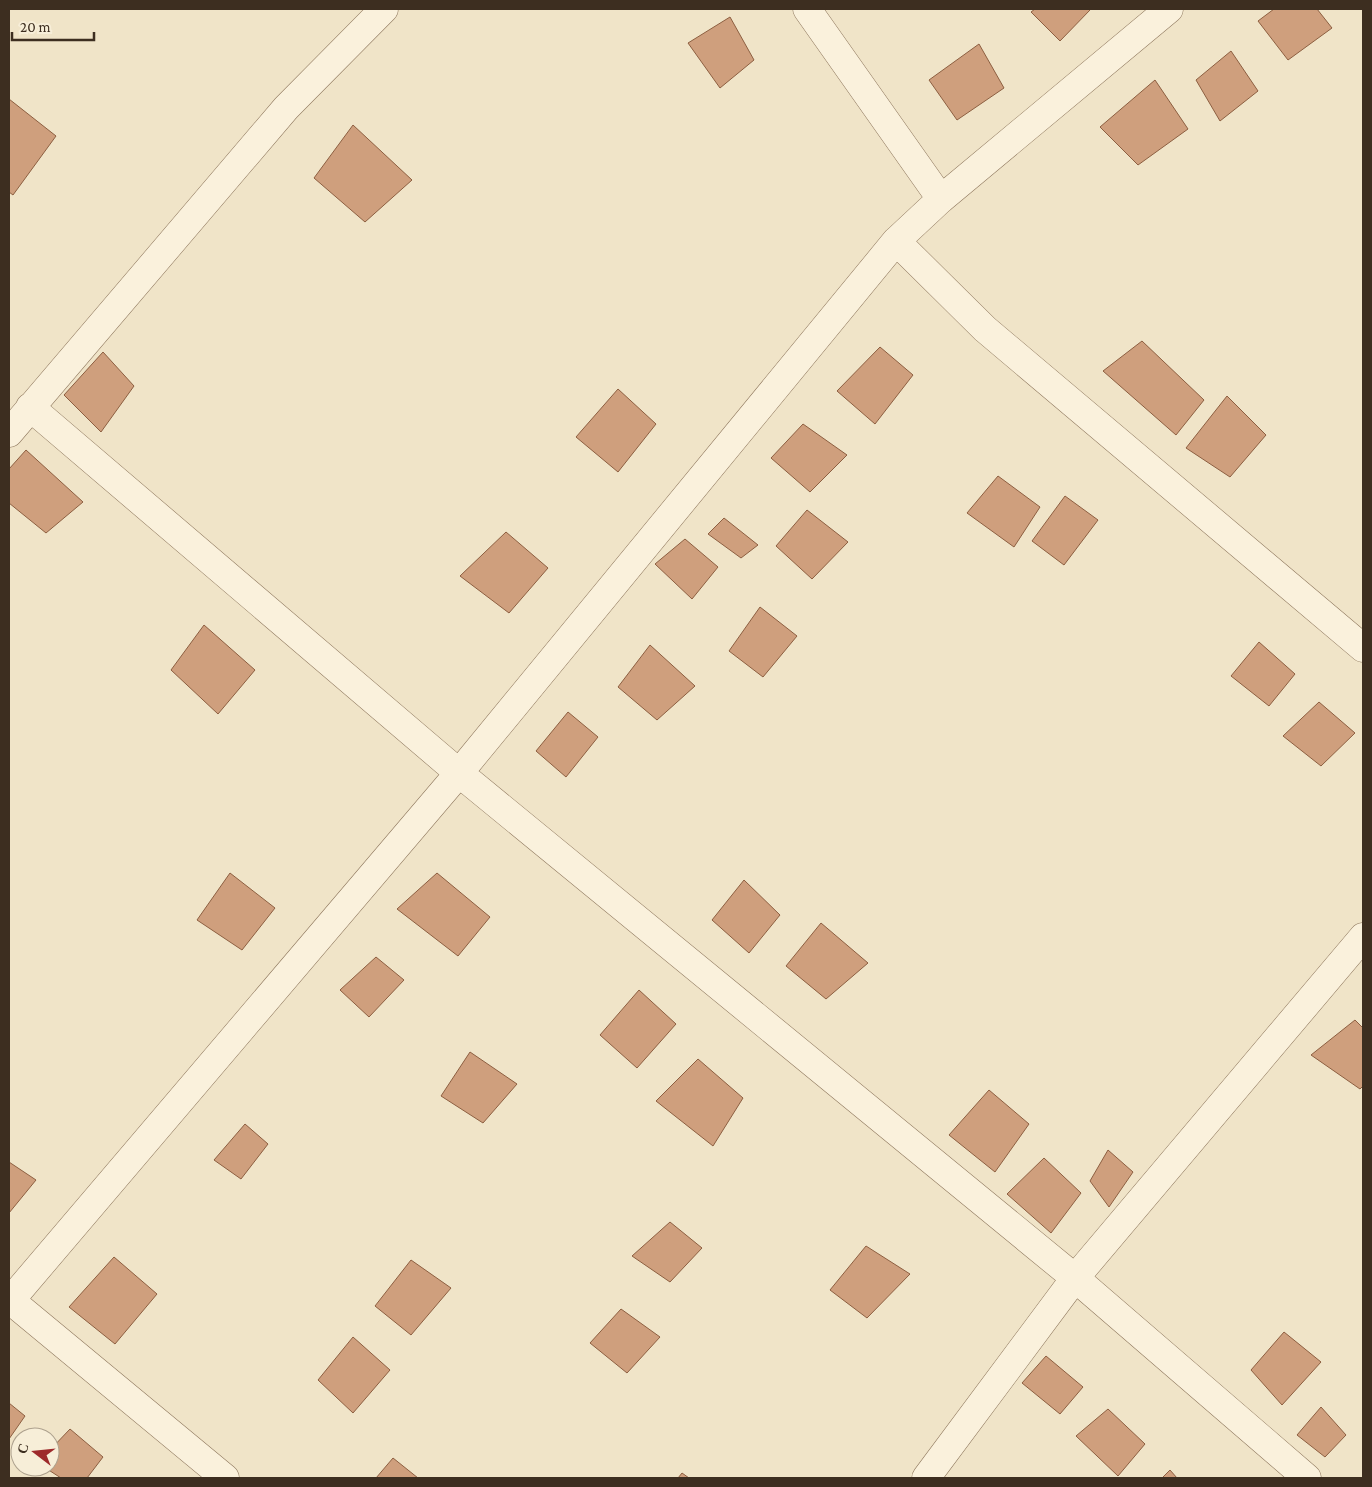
<svg xmlns="http://www.w3.org/2000/svg" width="1372" height="1487" viewBox="0 0 1372 1487" font-family="'Crimson Pro',serif">
	<style>
		.building { fill: #cf9f7d; stroke: #8d5f41 }
		.lines { fill: none; stroke-linecap: round; stroke-linejoin: round }
		.street-casing { stroke: #8d765c; stroke-width: 29 }
		.street { stroke: #faf1dc; stroke-width: 28 }
	</style>
	<rect width="100%" height="100%" fill="#f0e4c8"/>
	<path class="building" d="M1035,9H1089L1090,10L1060,41L1031,12Z
		M1274,9H1317L1332,28L1288,60L1258,21Z
		M730,17L754,60L720,88L688,43Z
		M979,44L1004,88L957,120L929,80Z
		M1231,51L1258,91L1220,121L1196,80Z
		M1155,80L1188,129L1138,165L1100,127Z
		M9,99L56,136L13,195L9,192Z
		M353,125L412,180L365,222L314,178Z
		M1142,341L1204,400L1176,435L1103,371Z
		M880,347L913,375L875,424L837,391Z
		M103,352L134,386L101,432L64,395Z
		M618,389L656,424L618,472L576,437Z
		M1227,396L1266,435L1230,477L1186,448Z
		M803,424L847,455L810,492L771,458Z
		M26,450L83,502L46,533L9,503V469Z
		M998,476L1040,507L1014,547L967,513Z
		M1065,496L1098,520L1064,565L1032,541Z
		M807,510L848,542L812,579L776,546Z
		M724,518L758,545L741,558L708,534Z
		M506,532L548,568L509,613L460,576Z
		M685,539L718,567L692,599L655,564Z
		M760,607L797,636L763,677L729,651Z
		M204,625L255,670L218,714L171,670Z
		M1259,642L1295,674L1269,706L1231,676Z
		M650,645L695,686L657,720L618,687Z
		M1319,702L1355,733L1321,766L1283,736Z
		M568,712L598,737L566,777L536,751Z
		M230,873L275,908L242,950L197,920Z
		M437,873L490,917L458,956L397,909Z
		M744,880L780,915L749,953L712,920Z
		M821,923L868,963L826,999L786,966Z
		M376,957L404,980L369,1017L340,990Z
		M639,990L676,1024L637,1068L600,1035Z
		M1355,1020L1363,1028V1086L1360,1089L1311,1055Z
		M470,1052L517,1084L483,1123L441,1096Z
		M698,1059L743,1098L713,1146L656,1101Z
		M989,1090L1029,1124L995,1172L949,1135Z
		M245,1124L268,1144L241,1179L214,1160Z
		M1108,1150L1133,1172L1109,1207L1090,1181Z
		M1044,1158L1081,1193L1051,1233L1007,1194Z
		M9,1162L36,1180L9,1213Z
		M670,1222L702,1248L670,1282L632,1256Z
		M866,1246L910,1274L867,1318L830,1290Z
		M114,1257L157,1294L115,1344L69,1307Z
		M411,1260L451,1288L411,1335L375,1306Z
		M621,1309L660,1337L627,1373L590,1343Z
		M1284,1332L1321,1362L1282,1405L1251,1370Z
		M353,1337L390,1370L353,1413L318,1380Z
		M1046,1356L1083,1387L1060,1414L1022,1383Z
		M9,1403L25,1416L9,1439Z
		M1321,1407L1346,1435L1325,1457L1297,1435Z
		M1108,1409L1145,1444L1118,1476L1076,1436Z
		M70,1429L103,1457L87,1478H61L44,1467H50V1450Z
		M393,1458L418,1478H376Z
		M1170,1470L1177,1478H1162Z
		M682,1473L689,1478H678Z"/>
	<g class="lines">
		<g class="street-casing">
			<path id="street" d="M807,9L941,199
				M896,241L985,329L1363,648
				M30,407L459,773L1075,1278L1307,1478
				M9,433L286,108L384,9
				M10,1300L225,1478
				M9,1302L459,773L896,241L941,199L1169,9
				M926,1478L1075,1278L1363,937"/>
		</g>
		<use href="#street" class="street"/>
	</g>
	<rect width="1372" height="1487" fill="none" stroke="#3d2e20" stroke-width="20"/>
	<g transform="translate(35 1452) rotate(286)"><circle r="24" fill="#f7eed8" stroke="#ada18e"/>
	<path d="M0-4L9 19L0 12L-9 19Z" fill="#9e2a2b"/>
	<text y="-8" font-size="14" font-weight="bold" text-anchor="middle" fill="#3d2e20">С</text>
	</g>
	<path d="M12 32v8h82v-8" fill="none" stroke="#3d2e20" stroke-width="2.5"/>
	<text x="20" y="32" font-size="15" fill="#3d2e20" stroke="#f7eed8" stroke-width="4" paint-order="stroke">20 m</text>
</svg>
